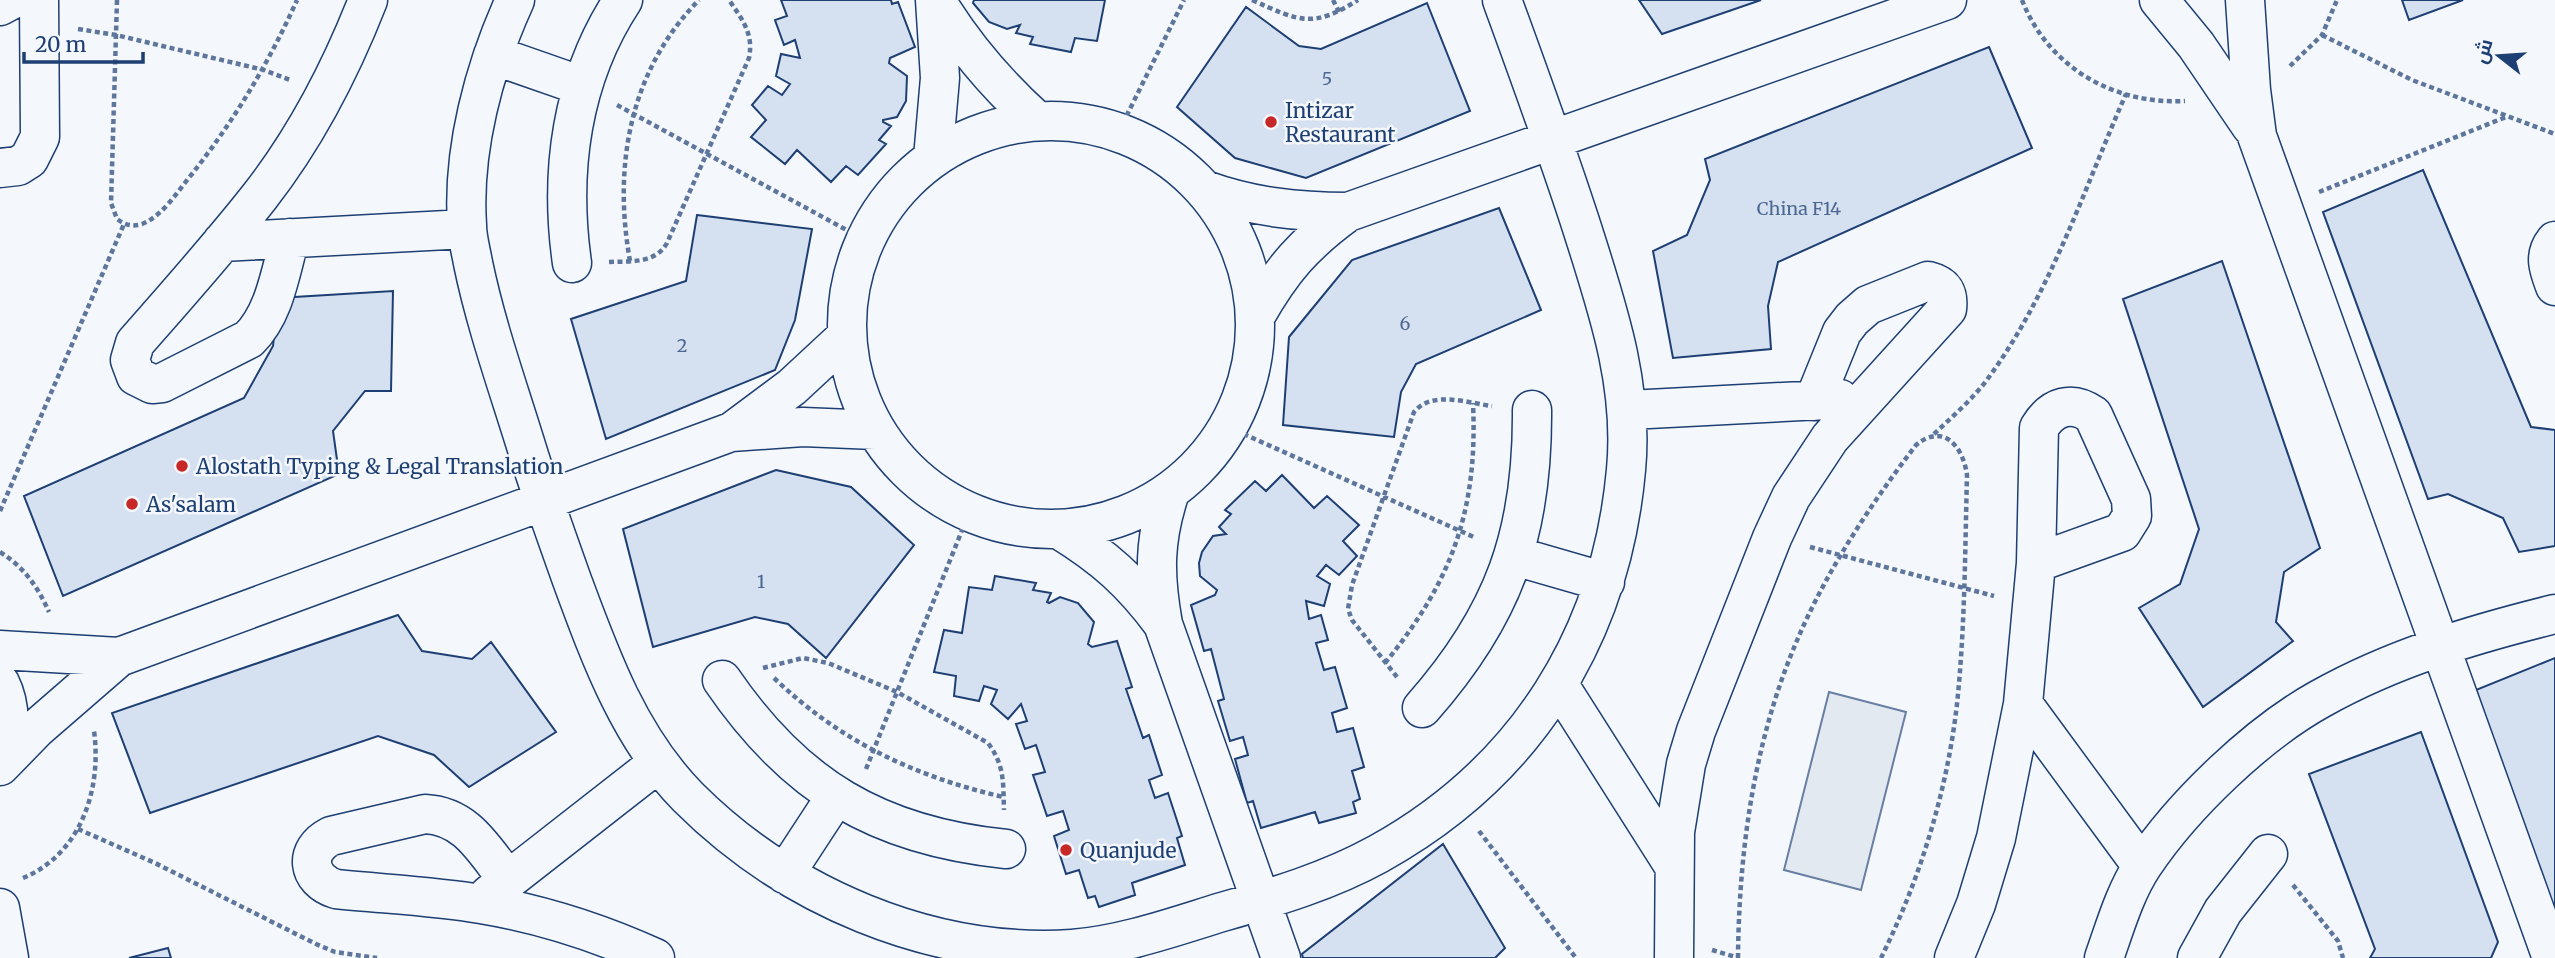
<svg xmlns="http://www.w3.org/2000/svg" width="2555" height="958" viewBox="0 0 2555 958" font-family="Merriweather,Cairo,serif">
	<style>
		.green { fill: #e3e9f0; stroke: #687fa3; stroke-width: 2 }
		.building { fill: #d5e0f0; stroke: #1d3f73; stroke-width: 2 }
		.lines { fill: none; stroke-linecap: round; stroke-linejoin: round }
		.minor-casing { stroke: #1d3f73; stroke-width: 41 }
		.path { stroke: #5e769c; stroke-width: 4.5; stroke-dasharray: 5 3.5; stroke-linecap: butt }
		.minor { stroke: #f4f7fb; stroke-width: 38 }
		.poi-dot { fill: #c62828; stroke: #f4f7fb; stroke-width: 2.5 }
		.labels { text-anchor: middle; dominant-baseline: central; stroke-width: 5; stroke-linejoin: round; paint-order: stroke }
		.number-label { font-size: 18px; fill: #4b6792 }
		.poi-label { font-size: 21px; fill: #1d3f73; stroke: #f4f7fb; text-anchor: start }
	</style>
	<rect width="100%" height="100%" fill="#f4f7fb"/>
	<path class="green" d="M1829,692L1906,712L1861,890L1784,870Z"/>
	<path class="building" d="M781,0H891L892,4L898,2L915,47L890,58L889,63L907,76L906,101L897,117L883,120V122L891,126L879,140L886,144L858,175L846,166L831,182L797,150L785,164L751,137L766,120L752,105L768,86L782,95L790,84L776,76L781,54L800,58L795,40L784,45L775,20L787,16Z
		M974,0H1105L1097,41L1075,38L1071,52L1030,44L1033,37L1016,33L1020,25L1007,29L989,22L973,3Z
		M1639,0H1761L1662,34Z
		M2402,0H2463L2409,20Z
		M1427,3L1470,111L1306,178L1235,158L1177,107L1246,7L1299,46L1321,49Z
		M1989,47L2032,148L1778,262L1768,306L1771,349L1673,358L1653,251L1687,235L1710,180L1705,159Z
		M2423,170L2531,427L2555,430V546L2519,552L2503,518L2448,494L2428,499L2323,212Z
		M1499,208L1541,310L1416,364L1401,392L1394,437L1283,425L1289,337L1352,260Z
		M697,215L812,229L795,320L775,370L606,439L571,319L686,281Z
		M2222,261L2320,548L2284,572L2276,622L2293,641L2203,707L2139,608L2180,584L2199,529L2123,299Z
		M393,291L391,391H365L333,431L339,474L63,596L24,496L244,398L273,346L278,298Z
		M776,470L851,487L914,545L826,658L788,624L755,617L653,647L623,529Z
		M1282,475L1314,508L1327,496L1359,525L1343,541L1357,556L1339,575L1326,565L1317,576L1330,584L1324,606L1306,601L1309,619L1321,615L1328,640L1316,643L1324,670L1335,667L1347,708L1332,713L1337,732L1353,728L1364,767L1352,771L1360,799L1353,802L1356,813L1319,823L1315,812L1261,828L1253,801L1247,803L1235,759L1248,755L1243,737L1230,741L1218,701L1224,699L1211,649L1204,651L1191,605L1215,595L1217,590L1200,576L1199,563L1202,552L1213,536L1226,534L1219,527L1231,514L1225,510L1255,481L1266,491Z
		M995,576L1036,583L1033,590L1051,593L1047,602L1049,603L1060,597L1078,603L1094,622L1088,644L1092,647L1117,641L1132,687L1126,689L1143,738L1149,735L1162,775L1149,780L1155,798L1168,793L1182,836L1177,838L1185,865L1132,883L1135,895L1099,907L1095,896L1088,898L1079,870L1066,874L1054,836L1069,830L1063,811L1047,816L1033,775L1045,772L1036,745L1025,749L1016,724L1027,721L1021,704L1008,719L991,704L997,690L984,686L979,701L954,696L956,676L934,672L944,630L962,633L969,587L992,590Z
		M398,615L422,651L472,659L491,642L556,732L469,787L434,755L378,736L150,813L112,713Z
		M2555,658V907L2548,902L2466,694Z
		M2421,732L2498,942L2491,958H2370L2375,949L2309,774Z
		M1443,844L1505,948L1495,958H1303L1302,954Z
		M168,948L171,958H129Z"/>
	<g class="lines">
		<g class="minor-casing">
			<path id="minor" d="M515,0C484,68 462,150 467,225C467,238 471,251 473,263C486,326 508,387 527,449C541,494 557,538 573,583C601,659 630,738 688,797C787,896 930,958 1072,949C1123,945 1173,927 1222,912C1275,897 1329,881 1378,854C1526,772 1611,636 1626,470C1634,386 1608,310 1583,231C1558,153 1530,77 1502,0
				M2159,0L2196,45L2251,126
				M2245,0L2251,90L2257,136L2552,958
				M937,2C965,48 997,85 1037,121
				M0,6L11,0
				M493,55L582,86
				M847 325a204 204 0 1 1 408 0a204 204 0 1 1-408 0Z
				M933,158L940,78L935,0
				M0,168L18,166L29,159L40,137L39,0
				M1205,190C1252,207 1298,212 1348,212
				M290,238C280,273 275,313 249,339L162,383L152,384L136,376L130,360L135,343C177,295 220,247 260,196C306,137 341,69 368,0
				M2555,241C2543,256 2549,270 2555,286
				M222,242L466,229
				M572,263C559,172 571,79 623,0
				M1255,317C1282,269 1304,244 1348,212L1947,0
				M1629,410L1840,399
				M733,431L792,387L847,336
				M1170,492C1154,540 1154,574 1163,624L1281,958
				M1060,530C1104,557 1132,582 1163,624
				M1515,556L1605,582
				M0,650L119,657
				M722,680C795,787 878,836 1006,849
				M0,683C13,709 10,736 0,763
				M1559,685L1674,866
				M2023,704L2142,866
				M1422,708C1504,615 1533,533 1532,410
				M0,766L36,729L119,657L731,432L803,427L875,430
				M785,874L836,796
				M508,880C484,850 467,816 425,814L331,836C303,850 307,880 336,889C384,894 433,896 481,904C541,914 600,933 655,958
				M489,895L658,763
				M0,908L9,958
				M1674,958L1675,832L1686,764L1696,731L1772,538L1791,497L1830,438L1947,309C1949,293 1944,285 1928,281L1868,305L1852,319L1842,332L1814,401
				M1954,958L1976,904L1996,838L2023,704L2036,563L2039,428C2052,406 2072,400 2093,415L2131,499L2132,516L2122,532L2036,563
				M2104,958C2115,927 2125,892 2143,865C2183,805 2257,734 2320,699C2393,658 2474,634 2555,614
				M2197,958L2223,911L2268,854"/>
		</g>
		<path class="path" d="M117,0L111,203L117,219C125,225 132,227 142,224C162,216 175,195 188,179C232,124 268,65 297,0
			M1252,0C1299,21 1312,29 1358,0
			M1333,0L1339,12
			M2022,0C2048,67 2114,105 2185,101
			M78,29L116,35L264,70L290,80
			M2322,35L2412,80L2555,134
			M2290,66L2322,35L2337,0
			M617,105L865,240
			M1119,131L1184,0
			M2319,192L2506,117
			M630,261C613,167 629,71 699,0
			M609,262C631,261 655,264 667,243L749,58C754,34 742,19 729,0
			M1228,427L1476,538
			M1934,434C1953,416 1974,398 1989,377C2051,292 2084,189 2126,94
			M0,511L124,224
			M1810,547L1994,596
			M0,552C24,567 38,587 49,612
			M1385,663C1452,581 1478,510 1473,403
			M763,668L803,658L828,663L897,692L988,743C1005,766 1003,783 1004,810
			M1397,677L1352,620L1348,609L1352,585L1414,412C1432,390 1468,403 1492,406
			M774,678C841,742 914,776 1003,797
			M866,769L969,513
			M78,829L155,863L316,944L335,952L377,958
			M1479,831L1576,958
			M23,878C81,854 102,789 94,731
			M2293,885L2338,941L2343,958
			M1712,950L1739,958
			M1738,958C1739,853 1753,748 1793,650C1823,576 1868,508 1916,445C1944,422 1963,447 1967,475C1965,551 1965,628 1957,704C1947,792 1920,879 1881,958"/>
		<use href="#minor" class="minor"/>
	</g>
	<g class="poi-dot">
		<circle cx="1271" cy="122" r="7"/>
		<circle cx="182" cy="466" r="7"/>
		<circle cx="132" cy="504" r="7"/>
		<circle cx="1066" cy="850" r="7"/>
	</g>
	<g class="labels">
		<g class="number-label">
			<text x="1327" y="78">5</text>
			<text x="1799" y="208">China F14</text>
			<text x="1405" y="323">6</text>
			<text x="682" y="345">2</text>
			<text x="761" y="581">1</text>
		</g>
		<g class="poi-label">
			<text x="1285" y="110">Intizar<tspan x="1285" dy="24">Restaurant</tspan></text>
			<text x="196" y="466">Alostath Typing &amp; Legal Translation</text>
			<text x="146" y="504">As'salam</text>
			<text x="1080" y="850">Quanjude</text>
		</g>
	</g>
	<g transform="translate(2499 56) rotate(287)" stroke="#f4f7fb" stroke-width="5" paint-order="stroke">
	<path d="M0-5L12 26L0 18L-12 26Z" fill="#1d3f73"/>
	<text y="-10" font-size="19" font-weight="bold" text-anchor="middle" fill="#1d3f73">ش</text>
	</g>
	<path d="M24 52v10h119v-10" fill="none" stroke="#1d3f73" stroke-width="3.5"/>
	<text x="35" y="52" font-size="21" fill="#1d3f73" stroke="#f4f7fb" stroke-width="5" paint-order="stroke">20 m</text>
</svg>
